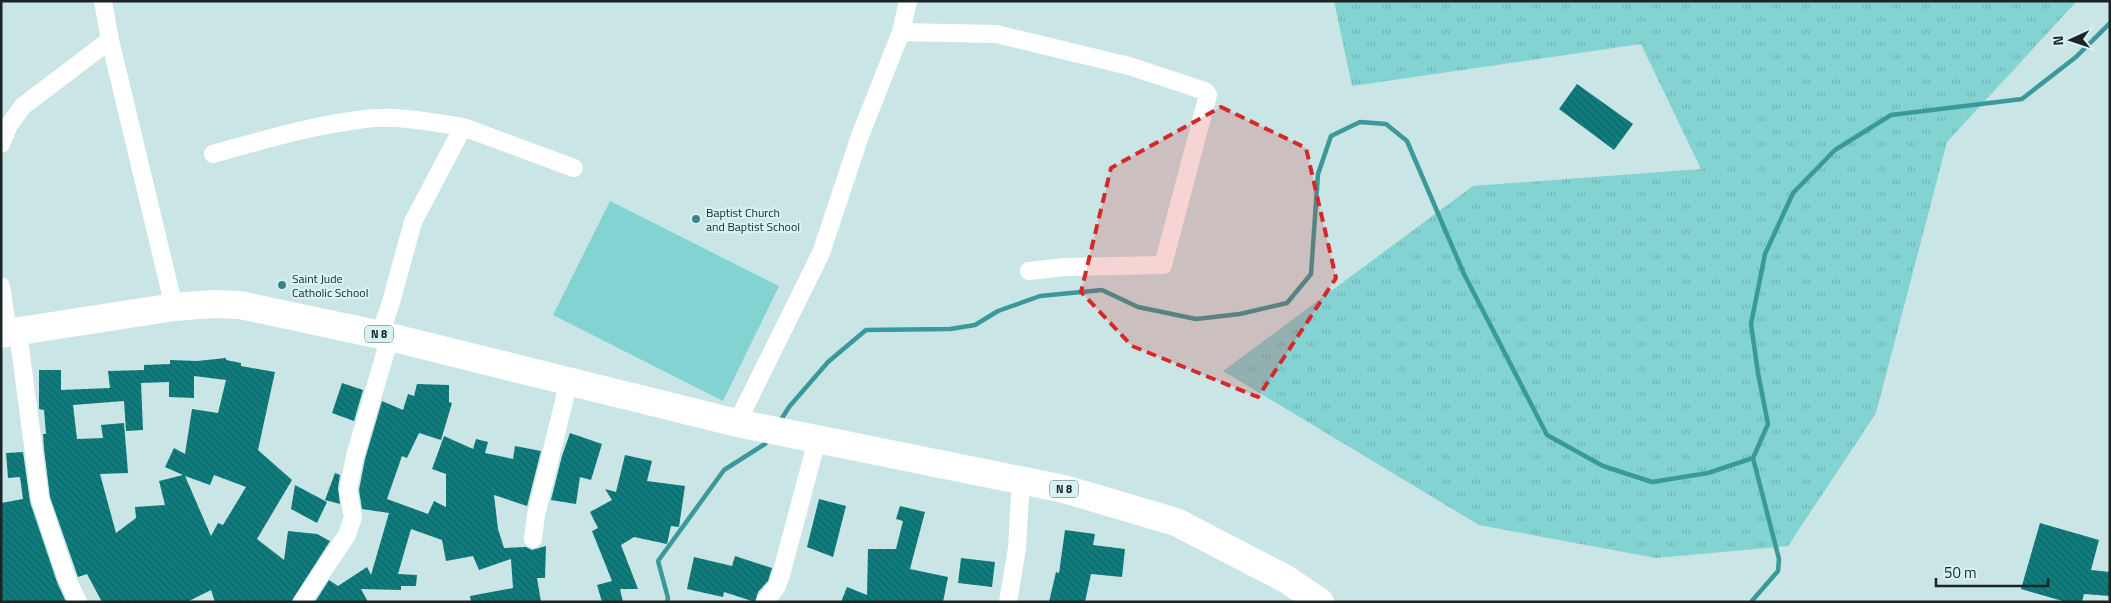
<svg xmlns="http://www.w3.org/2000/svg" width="2111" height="603" viewBox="0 0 2111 603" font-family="'Titillium Web',sans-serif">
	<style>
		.grass { fill: url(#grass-tufts) }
		.green { fill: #83d3d3 }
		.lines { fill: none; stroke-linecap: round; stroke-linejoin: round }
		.stream { stroke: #3b999a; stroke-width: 4.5 }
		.building { fill: url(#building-back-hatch); fill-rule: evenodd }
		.minor { stroke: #fff; stroke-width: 18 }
		.trunk { stroke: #fff; stroke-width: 28 }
		.marked { fill: #d62828; fill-opacity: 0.2; stroke: #d62828; stroke-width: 4; stroke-dasharray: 10 6; stroke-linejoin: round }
		.poi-dot { fill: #3a8383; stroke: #d6f2f2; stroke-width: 2 }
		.labels { text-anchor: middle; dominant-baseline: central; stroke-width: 4.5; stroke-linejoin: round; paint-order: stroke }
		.shield { fill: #d6f2f2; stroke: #536262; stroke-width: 1 }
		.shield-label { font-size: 11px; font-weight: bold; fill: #1b2525 }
		.poi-label { font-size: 12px; fill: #1b2525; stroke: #d6f2f2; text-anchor: start }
	</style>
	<defs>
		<pattern id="grass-tufts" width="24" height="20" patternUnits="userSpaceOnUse" patternTransform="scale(1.25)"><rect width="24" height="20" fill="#83d3d3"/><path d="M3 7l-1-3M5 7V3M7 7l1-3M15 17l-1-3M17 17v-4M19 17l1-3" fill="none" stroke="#71b5b5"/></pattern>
		<pattern id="building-back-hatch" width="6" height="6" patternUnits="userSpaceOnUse" patternTransform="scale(1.25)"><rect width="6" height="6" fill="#117c7d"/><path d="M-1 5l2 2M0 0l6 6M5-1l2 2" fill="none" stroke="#0f6566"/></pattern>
	</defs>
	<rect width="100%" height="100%" fill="#c9e5e5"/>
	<path class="grass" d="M1334,1H2077L1947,142L1876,413L1788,546L1656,558L1479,525L1223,371L1473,186L1701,169L1641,44L1352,86Z"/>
	<path class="green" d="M610,201L779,286L723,401L553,315Z"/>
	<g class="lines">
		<path class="stream" d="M779,423L789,407L828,362L866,330L950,329L975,325L998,311L1040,296L1102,290L1138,307L1196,319L1240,314L1287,303L1311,274L1318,174L1331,136L1360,122L1386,124L1407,141L1464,274L1547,435L1603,466L1652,482L1708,473L1753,458L1768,424L1758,373L1751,324L1765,254L1793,193L1835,150L1891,115L2022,99L2076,57L2110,23
			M667,602L668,598L658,561L724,470L765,444L769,438
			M1751,602L1778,571L1779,559L1753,458"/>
	</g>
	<path class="building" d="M1577,84L1633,124L1614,150L1559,109Z
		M226,358V360L241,363V366L275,372L258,450L292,480L257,539L284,560L288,531L317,534L330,541L291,602H215L211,590L187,602H102L87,574L78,577L50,497L44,449L43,434H46L44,410L39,409V370H61V390L110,388L108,371L144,370V365L170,364V360L197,361ZM194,376L226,380L218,413L192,409L185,454L174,448L165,467L183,475L159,481L165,505L135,507L136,518L116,533L100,474L128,473L124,423L101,425L103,438L77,439L73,405L124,401L126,431L143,430L141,383L169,382V397L194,398ZM214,475L246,487L223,525L218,523L211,536L185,476L210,485Z
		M342,383L363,390L354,421L332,413Z
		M417,384L449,385V402L452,403L441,440L419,433L407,458L402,456L387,499L428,514L434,501L446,507V474L432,469L444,436L473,449L476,439L488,442L485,453L513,459L515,446L541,451L527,506L494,495L498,529L504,548L526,547L532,550L546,546L545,578H537L541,602H471L470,596L513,588L511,559L479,570L473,556L446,561L442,540L411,529L398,574L417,575L416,586H401V590L361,589L368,602H315L329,580L338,586L367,567L371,575L389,513L362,509L359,490L365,459L382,401L403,410L408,394L414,396Z
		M570,433L602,444L591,480L580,477L576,504L551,500L562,456Z
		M23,452L30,502L57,582L66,602H1V503L23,499L20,477L8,478L6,453Z
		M625,455L652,461L647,481L685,486L679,527L671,526L667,544L634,537L621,545L638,589H620L623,602H602L597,585L612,581L592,531L598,528L590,512L612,500L605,489L616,492Z
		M335,473L340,475L338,488L340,504L325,500Z
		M295,485L327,502L317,523L291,509Z
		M819,499L846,506L833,557L807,547Z
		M900,506L925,512L910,569L948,577L943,602H841L847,587L867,595L868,549H896L903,521L896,519Z
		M2040,523L2099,540L2091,570L2110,572V596L2084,594L2082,602H2066L2021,589Z
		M1065,530L1095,534L1093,545L1125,549L1122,577L1091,574L1085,602H1049L1056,572L1059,573Z
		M735,556L772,568L768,581L758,592L755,602L724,592L723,597L687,589L694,557L732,566Z
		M961,558L995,562L992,587L958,583Z"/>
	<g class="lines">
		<path class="minor" d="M103,1L110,40L174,307
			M901,32L996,34L1129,66L1205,91L1208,95L1163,265L1065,267L1029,271
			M463,127L574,168
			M1,144L9,125L23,106L110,40
			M213,154C263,140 313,125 365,119C397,115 431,122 463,127L413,222L391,302L380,335
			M1,286L8,333
			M18,332L40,499L67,579L78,602
			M737,423L821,253L860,136L901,32L908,1
			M533,539L536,515L569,381
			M302,602L347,535L353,517L348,490L355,456L390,337
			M765,602L777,586L781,575L817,440
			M1008,602L1017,548L1021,479"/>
		<path class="trunk" d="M1,334L174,307L213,304L240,305L390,337L737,423L1064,489L1176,522L1286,579L1320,602"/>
	</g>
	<path class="marked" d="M1221,107L1306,148L1336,278L1258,397L1132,346L1081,292L1111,168Z"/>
	<g class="poi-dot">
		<circle cx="696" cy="219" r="5"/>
		<circle cx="282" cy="285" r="5"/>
	</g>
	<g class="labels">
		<g class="shield">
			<rect x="365" y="325.5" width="28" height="17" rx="4"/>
			<rect x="1050" y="480.5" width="28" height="17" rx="4"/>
		</g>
		<g class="shield-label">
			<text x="379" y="334">N 8</text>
			<text x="1064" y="489">N 8</text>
		</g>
		<g class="poi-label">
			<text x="706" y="212">Baptist Church<tspan x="706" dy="14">and Baptist School</tspan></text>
			<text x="292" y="278">Saint Jude<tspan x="292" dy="14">Catholic School</tspan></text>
		</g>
	</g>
	<rect width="2111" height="603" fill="none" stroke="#1b2525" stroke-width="5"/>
	<g transform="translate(2071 40) rotate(267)" stroke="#d6f2f2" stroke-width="4" paint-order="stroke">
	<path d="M0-4L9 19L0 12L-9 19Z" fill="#1b2525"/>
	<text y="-8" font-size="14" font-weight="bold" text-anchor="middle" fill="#1b2525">N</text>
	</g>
	<path d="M1936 578v8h112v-8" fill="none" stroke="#1b2525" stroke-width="2.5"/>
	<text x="1944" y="578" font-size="15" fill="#1b2525" stroke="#d6f2f2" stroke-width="4" paint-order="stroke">50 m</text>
</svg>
